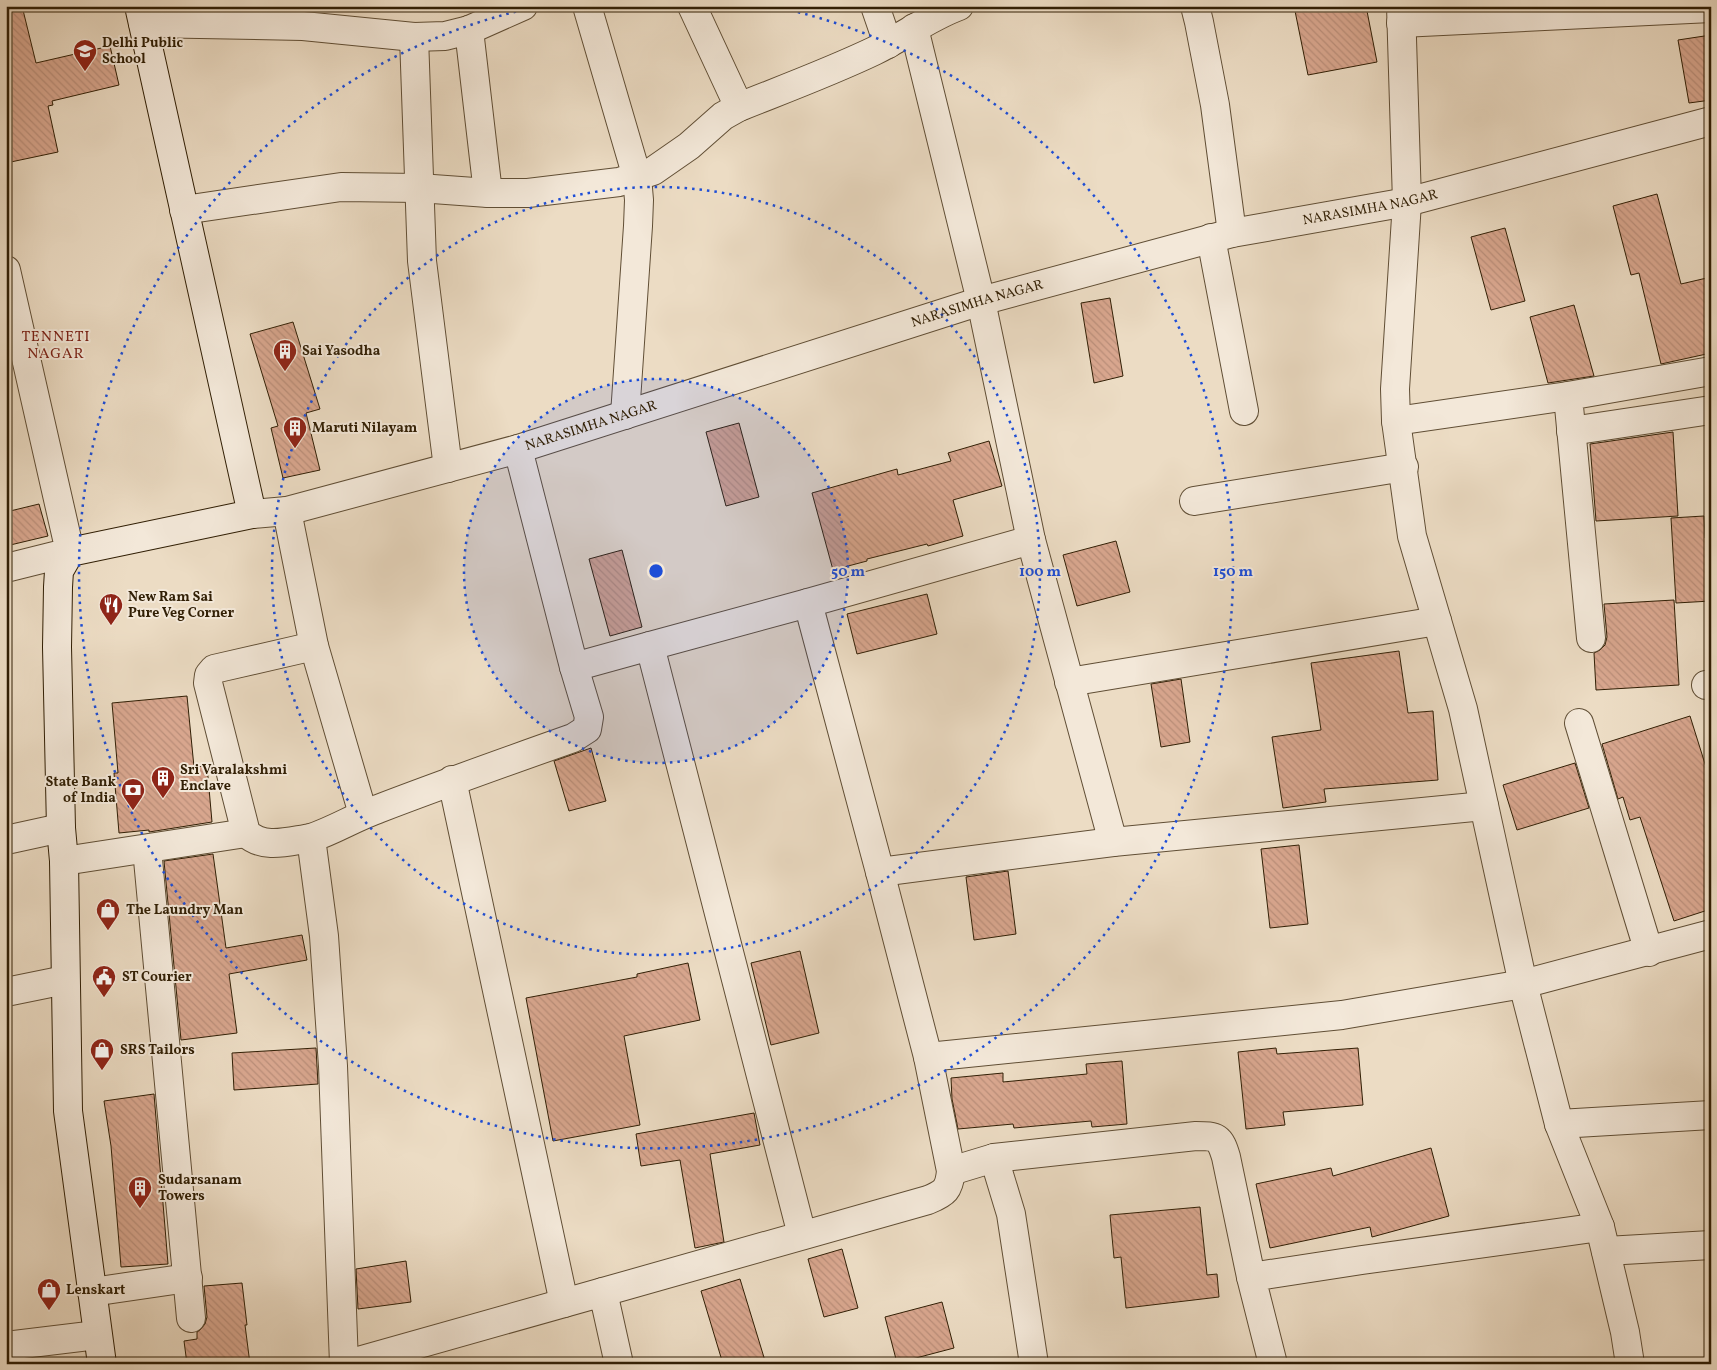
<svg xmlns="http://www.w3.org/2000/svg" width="1717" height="1370" viewBox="0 0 1717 1370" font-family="Vollkorn,serif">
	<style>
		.building { fill: url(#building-back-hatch); stroke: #311f05 }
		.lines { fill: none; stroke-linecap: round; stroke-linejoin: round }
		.minor-casing { stroke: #604e35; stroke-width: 30 }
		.secondary-casing { stroke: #311f05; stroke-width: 30 }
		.minor { stroke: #f3e8d9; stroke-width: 28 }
		.secondary { stroke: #f3e8d9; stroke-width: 28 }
		.ring { fill: none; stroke: #1d4ed8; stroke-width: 2.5; stroke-dasharray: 2.5 5 }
		.labels { text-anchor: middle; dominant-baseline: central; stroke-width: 4; stroke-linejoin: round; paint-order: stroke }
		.poi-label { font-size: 14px; font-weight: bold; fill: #311f05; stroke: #f3e8d9; text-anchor: start }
		.street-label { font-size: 14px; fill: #311f05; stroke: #f3e8d9 }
		.neighbourhood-label { font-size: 15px; letter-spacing: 1px; fill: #7a1f14; stroke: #f3e8d9 }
		.centre { fill: #1d4ed8; stroke: #f3e8d9; stroke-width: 2.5 }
		.ring-label { font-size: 15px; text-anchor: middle; font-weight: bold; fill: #1d4ed8; stroke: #f3e8d9; stroke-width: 4; stroke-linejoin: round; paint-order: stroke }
	</style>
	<defs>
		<pattern id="building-back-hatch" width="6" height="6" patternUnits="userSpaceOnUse" patternTransform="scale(1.25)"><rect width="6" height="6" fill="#d8a68e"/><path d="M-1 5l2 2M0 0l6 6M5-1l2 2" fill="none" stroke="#ba8e79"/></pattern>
	</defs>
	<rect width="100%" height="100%" fill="#ecdcc4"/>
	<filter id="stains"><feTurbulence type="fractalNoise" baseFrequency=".004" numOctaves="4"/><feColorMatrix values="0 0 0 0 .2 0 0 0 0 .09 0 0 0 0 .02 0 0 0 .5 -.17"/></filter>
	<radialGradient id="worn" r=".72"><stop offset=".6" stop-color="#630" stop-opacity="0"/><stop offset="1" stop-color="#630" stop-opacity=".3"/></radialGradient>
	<path class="building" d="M6,6H22L36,63L110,46L119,85L52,101L53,105L48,106L58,152L6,163Z
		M1294,6H1366L1377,62L1308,75Z
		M1711,35V100L1689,103L1678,40Z
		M1657,194L1681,284L1711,277V353L1661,364L1639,273L1631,275L1613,206Z
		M1505,228L1525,301L1491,310L1471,237Z
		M1110,298L1123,376L1094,383L1081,303Z
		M1574,305L1594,376L1548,383L1530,317Z
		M293,322L320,409L306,413L320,470L283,478L271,428L278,426L250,334Z
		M739,423L759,497L726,506L706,432Z
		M1673,432L1678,516L1596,521L1590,444Z
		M989,441L1002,486L953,500L963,536L928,546L927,544L867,559V561L833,570L812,493L897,469L898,475L951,461L948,453Z
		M39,504L48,536L6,546V512Z
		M1704,516L1705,538H1711V601L1676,603L1671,518Z
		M1116,541L1130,592L1077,606L1063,555Z
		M622,550L642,627L610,636L589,559Z
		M927,594L937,634L857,654L847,614Z
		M1674,600L1679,685L1596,690L1594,653L1600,650L1605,645L1607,637L1604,604Z
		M1399,651L1408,713L1433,711L1438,780L1324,789L1326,802L1283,808L1272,737L1321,730L1311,663Z
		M1181,679L1190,742L1161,747L1151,684Z
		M187,696L194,767L207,766L212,822L149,832V830L119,833L114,773H118L112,703Z
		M1690,716L1711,783V909L1674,921L1640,817L1630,820L1623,797L1618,799L1602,744Z
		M591,748L606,801L569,811L554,761Z
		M1575,763L1589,808L1517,830L1503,785Z
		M1299,845L1308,924L1270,928L1261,849Z
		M213,854L226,948L302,935L307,960L229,974L237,1033L181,1040L164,861Z
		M1008,871L1016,934L974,940L966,877Z
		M800,951L819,1033L771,1045L751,963Z
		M688,963L700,1020L624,1036L640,1125L553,1141L526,998L637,977V974Z
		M316,1048L318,1084L234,1090L232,1053Z
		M1276,1048L1277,1054L1358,1048L1363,1105L1283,1112L1285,1125L1246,1129L1238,1052Z
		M1122,1061L1127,1124L1092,1127L1091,1121L1014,1128L1013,1124L958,1129L952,1099L951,1078L1003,1073V1082L1087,1074L1086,1064Z
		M154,1094L168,1264L121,1267L111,1146L104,1101Z
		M754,1113L760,1145L710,1154L724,1242L695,1248L680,1160L641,1166L636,1134Z
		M1431,1148L1449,1216L1372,1237L1370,1227L1270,1248L1256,1184L1331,1168L1333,1176Z
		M1200,1207L1207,1275L1217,1274L1219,1297L1126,1308L1121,1257L1114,1258L1110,1215Z
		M842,1249L858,1308L824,1317L808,1259Z
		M406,1261L411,1302L358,1309L356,1269Z
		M740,1279L766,1364H723L701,1291Z
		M242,1283L247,1325H245L250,1364H187L184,1341L197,1339V1332L200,1330L205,1324L207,1317L204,1286Z
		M942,1302L954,1348L897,1363L885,1317Z"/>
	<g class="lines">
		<g class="minor-casing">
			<g id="minor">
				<path d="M587,6L637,177L639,200L638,226L625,415"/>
				<path d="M692,6L739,107"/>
				<path d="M875,6L888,44"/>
				<path d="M1195,6L1199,22L1215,105L1232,233"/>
				<path d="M1401,6L1407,202L1395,389L1396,421L1412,536L1463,709L1523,984L1559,1124L1600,1227L1625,1332L1630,1364"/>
				<path d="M143,23L303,26L414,37L445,36L469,30L523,6"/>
				<path d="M1401,23L1711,8"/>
				<path d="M914,28L981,301L1031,540L1113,842L1484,806"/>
				<path d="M469,30L488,193"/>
				<path d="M414,37L422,261L448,468"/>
				<path d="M184,210L341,187L419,188L488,193H528L619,182L653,171L689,146L723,116L739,107C784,89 830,72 874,51C903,37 929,17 959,6"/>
				<path d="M1211,238L1244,411"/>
				<path d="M6,270L70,552L6,568"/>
				<path d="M1396,421L1568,396"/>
				<path d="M1571,431L1711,410"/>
				<path d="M1194,501L1404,467"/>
				<path d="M287,511L314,646L363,814"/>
				<path id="s1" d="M252,514L287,511L518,449L981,301L1232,233L1407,202L1711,121"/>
				<path d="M808,603L1031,540"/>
				<path d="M1591,638L1568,396L1711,371"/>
				<path d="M574,667L650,646"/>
				<path d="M1069,682L1437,621"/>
				<path d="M1706,685L1711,684"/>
				<path d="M1579,723L1649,952"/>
				<path d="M452,780L564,1303"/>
				<path d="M311,838C289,841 264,850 246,833L208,683L209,675L214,669L314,646"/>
				<path d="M6,840L61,828"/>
				<path d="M147,849L191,1318"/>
				<path d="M64,861L246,833"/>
				<path d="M880,872L1113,842"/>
				<path d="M6,992L65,980"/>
				<path d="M928,1057L1342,1015L1523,984L1711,934"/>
				<path d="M1559,1124L1711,1115"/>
				<path d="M994,1158L1011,1214L1034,1364"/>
				<path d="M951,1171L994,1158L1196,1136C1217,1136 1220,1137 1226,1157L1251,1277"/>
				<path d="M1606,1251L1711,1245"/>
				<path d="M92,1292L188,1278"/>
				<path d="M603,1292L928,1200C945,1193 949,1190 951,1171L928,1057L880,872L808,603L650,646L802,1235"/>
				<path d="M6,1346L97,1335"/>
				<path d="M344,1364L333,1066L324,936L311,838C335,830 355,817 378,809C443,784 508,761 573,738L587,729L589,717L574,667L518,449"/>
				<path d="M348,1364L603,1292L619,1364"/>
				<path d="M1273,1364L1251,1277L1362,1260L1600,1227"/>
			</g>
		</g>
		<g class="secondary-casing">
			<path id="secondary" d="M102,1364L68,1111L64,861L61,828L57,647L58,587L59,571L70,552L252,514L139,6"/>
		</g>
		<use href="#minor" class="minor"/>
		<use href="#secondary" class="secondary"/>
	</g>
	<circle cx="656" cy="571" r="192" fill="#1d4ed8" fill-opacity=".12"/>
	<g class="ring">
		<circle cx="656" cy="571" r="192"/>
		<circle cx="656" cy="571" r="384"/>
		<path d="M776 7A577 577 0 1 1 536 7"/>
	</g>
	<defs>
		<g id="school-pin" transform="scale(1.25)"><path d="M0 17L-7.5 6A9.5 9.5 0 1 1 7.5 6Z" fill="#8f2418" stroke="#f3e8d9"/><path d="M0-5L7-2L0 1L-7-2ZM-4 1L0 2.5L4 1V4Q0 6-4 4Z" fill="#fff"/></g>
		<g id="building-pin" transform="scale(1.25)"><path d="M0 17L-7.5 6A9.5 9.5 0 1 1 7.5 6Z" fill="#8f2418" stroke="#f3e8d9"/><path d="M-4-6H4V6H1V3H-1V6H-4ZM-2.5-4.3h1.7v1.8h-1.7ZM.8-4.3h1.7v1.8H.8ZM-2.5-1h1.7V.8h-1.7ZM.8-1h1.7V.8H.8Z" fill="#fff"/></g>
		<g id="restaurant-pin" transform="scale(1.25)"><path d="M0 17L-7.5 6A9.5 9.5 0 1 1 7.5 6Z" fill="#8f2418" stroke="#f3e8d9"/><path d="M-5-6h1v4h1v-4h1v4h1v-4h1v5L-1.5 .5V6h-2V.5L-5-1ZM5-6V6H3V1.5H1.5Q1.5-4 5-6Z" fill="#fff"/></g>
		<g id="bank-pin" transform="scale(1.25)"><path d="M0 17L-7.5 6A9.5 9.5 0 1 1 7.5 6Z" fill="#8f2418" stroke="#f3e8d9"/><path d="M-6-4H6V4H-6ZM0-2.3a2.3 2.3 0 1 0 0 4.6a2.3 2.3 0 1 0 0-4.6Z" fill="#fff"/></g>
		<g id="shop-pin" transform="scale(1.25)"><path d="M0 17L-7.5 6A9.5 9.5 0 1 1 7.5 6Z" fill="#8f2418" stroke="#f3e8d9"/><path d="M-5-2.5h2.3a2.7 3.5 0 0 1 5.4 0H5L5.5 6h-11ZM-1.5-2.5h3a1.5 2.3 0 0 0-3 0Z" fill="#fff"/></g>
		<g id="civic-pin" transform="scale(1.25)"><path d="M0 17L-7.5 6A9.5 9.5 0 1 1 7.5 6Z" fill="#8f2418" stroke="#f3e8d9"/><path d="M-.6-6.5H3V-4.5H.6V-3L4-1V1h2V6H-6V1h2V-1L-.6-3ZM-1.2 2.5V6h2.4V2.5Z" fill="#fff"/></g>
	</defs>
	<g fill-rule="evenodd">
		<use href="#school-pin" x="85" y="51"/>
		<use href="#building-pin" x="285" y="351"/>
		<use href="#building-pin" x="295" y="428"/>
		<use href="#restaurant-pin" x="111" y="605"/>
		<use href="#building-pin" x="163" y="778"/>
		<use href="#bank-pin" x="133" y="790"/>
		<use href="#shop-pin" x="108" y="910"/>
		<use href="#civic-pin" x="104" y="977"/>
		<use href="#shop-pin" x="102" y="1050"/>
		<use href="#building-pin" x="140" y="1188"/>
		<use href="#shop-pin" x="49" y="1290"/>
	</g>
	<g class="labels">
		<g class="poi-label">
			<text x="102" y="43">Delhi Public<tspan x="102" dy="16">School</tspan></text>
			<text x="302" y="351">Sai Yasodha</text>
			<text x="312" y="428">Maruti Nilayam</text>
			<text x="128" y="597">New Ram Sai<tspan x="128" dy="16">Pure Veg Corner</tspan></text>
			<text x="180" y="770">Sri Varalakshmi<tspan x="180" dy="16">Enclave</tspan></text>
			<text x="116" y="782" text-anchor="end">State Bank<tspan x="116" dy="16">of India</tspan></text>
			<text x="126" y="910">The Laundry Man</text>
			<text x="122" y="977">ST Courier</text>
			<text x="120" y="1050">SRS Tailors</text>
			<text x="158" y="1180">Sudarsanam<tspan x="158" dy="16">Towers</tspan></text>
			<text x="66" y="1290">Lenskart</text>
		</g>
		<g class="street-label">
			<text stroke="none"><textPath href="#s1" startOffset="1161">NARASIMHA NAGAR</textPath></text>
			<text stroke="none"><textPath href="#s1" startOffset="756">NARASIMHA NAGAR</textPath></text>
			<text stroke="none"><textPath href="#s1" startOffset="351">NARASIMHA NAGAR</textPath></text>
		</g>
		<g class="neighbourhood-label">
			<text x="56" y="337">TENNETI<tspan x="56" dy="17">NAGAR</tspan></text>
		</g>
	</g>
	<circle cx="656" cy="571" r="8" class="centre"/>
	<g class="ring-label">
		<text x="848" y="576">50 m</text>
		<text x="1040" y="576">100 m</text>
		<text x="1233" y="576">150 m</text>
	</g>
	<rect width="1717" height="1370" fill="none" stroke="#ecdcc4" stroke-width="25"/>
	<rect x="8" y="8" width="1702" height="1355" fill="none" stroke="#311f05" stroke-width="2.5"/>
	<rect x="12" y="12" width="1692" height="1345" fill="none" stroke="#311f05"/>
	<rect width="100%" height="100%" filter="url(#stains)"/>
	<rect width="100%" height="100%" fill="url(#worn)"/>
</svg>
